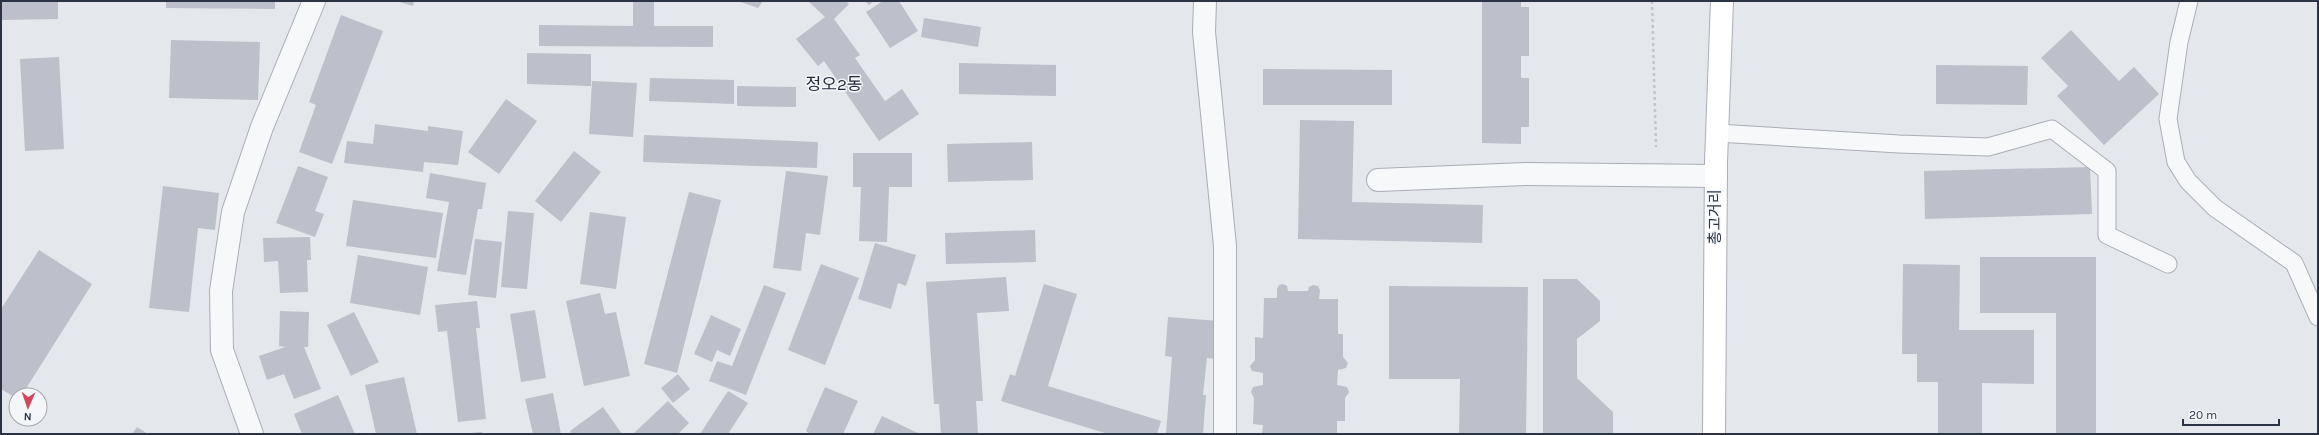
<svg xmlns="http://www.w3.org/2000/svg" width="2319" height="435" viewBox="0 0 2319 435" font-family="Karla,'Noto Sans KR',sans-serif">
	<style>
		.building { fill: #bbc0ca }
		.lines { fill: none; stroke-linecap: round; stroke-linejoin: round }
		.service-casing { stroke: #a9aeb7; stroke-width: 19 }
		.minor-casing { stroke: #a9aeb7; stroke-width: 24 }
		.secondary-casing { stroke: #a9aeb7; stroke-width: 24 }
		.path { stroke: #c2c5cb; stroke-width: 2.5; stroke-dasharray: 3 3; stroke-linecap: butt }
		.service { stroke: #f7f8fa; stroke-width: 17 }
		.minor { stroke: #f7f8fa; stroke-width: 22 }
		.secondary { stroke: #fff; stroke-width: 22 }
		.labels { text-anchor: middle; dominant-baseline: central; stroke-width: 3; stroke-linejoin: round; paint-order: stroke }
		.street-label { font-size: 15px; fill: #2b3445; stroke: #f4f6f9 }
		.quarter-label { font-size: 17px; fill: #1d2536; stroke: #f4f6f9 }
	</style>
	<rect width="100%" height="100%" fill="#e4e7ec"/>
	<path class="building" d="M1,1H58V19L1,20Z
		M166,1H275V9L166,8Z
		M396,1H414L413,6Z
		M633,1H654V26H713V47L539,46V25L633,26Z
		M738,1H763L758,8Z
		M808,1H846L849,4L834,19L860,55L855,58L885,101L902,89L919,114L879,141L824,61L818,66L796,39L825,17Z
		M865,1H874L869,5Z
		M883,1H899L918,31L890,48L866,12Z
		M1482,1H1521V7H1529V56H1521V78H1529V127H1521V144L1482,143Z
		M341,15L383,31L332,164L299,152L316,105L309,102Z
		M924,18L981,27L978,47L921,37Z
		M2071,30L2119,81L2134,67L2159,94L2104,145L2057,96L2068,86L2041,58Z
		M171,40L260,42L258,100L169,98Z
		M527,53L591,54V86L527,84Z
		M59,57L64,149L25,151L20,59Z
		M959,63L1056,65V96L959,94Z
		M1936,65L2028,66L2027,105L1936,104Z
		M1263,69L1392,70V105H1263Z
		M650,78L734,80V104L649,101Z
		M592,81L637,83L633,137L589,134Z
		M737,86L796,87V107L737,106Z
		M506,99L537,121L499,174L468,152Z
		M1300,120L1354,121L1352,202L1483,205L1482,243L1298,239Z
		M375,124L428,131V126L463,131L458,165L424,162L423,172L344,163L347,141L373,144Z
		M644,135L818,142L817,168L643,162Z
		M1032,142L1033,180L948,182L947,144Z
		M574,151L601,172L561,222L535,201Z
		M853,153H912V187H889L887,242L859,241L861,187H853Z
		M298,166L328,177L315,211L324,214L315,237L276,223Z
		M2090,167L2092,214L1925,219L1924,171Z
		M786,171L828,176L820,235L806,233L801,271L773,268Z
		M430,173L486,183L482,209H478L466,275L437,271L449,202L426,198Z
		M163,186L219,193L215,230L198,228L189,312L149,308Z
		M689,192L721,200L677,373L644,364Z
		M353,200L443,213L436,258L346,246Z
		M508,211L534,213L527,289L501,287Z
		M590,212L626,217L616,289L580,284Z
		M1035,230L1036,262L946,264L945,233Z
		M310,237L311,260H307L308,292L280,293L278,261L264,262L263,238Z
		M475,239L502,242L496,298L468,295Z
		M875,243L916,255L906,286L898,283L891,309L858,299Z
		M39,250L92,284L22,395H16V398L1,389V309Z
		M358,255L428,267L420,315L350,303Z
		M1980,257H2096V434H2056V313H1980Z
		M821,264L859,278L825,365L788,350Z
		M1903,264L1960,265L1959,330H2034V384L1982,383V434H1938V382H1917V354H1902Z
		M1006,277L1009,311L977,313L983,401H976L978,433L941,434L939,404H934L926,282Z
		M1543,279H1577L1600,301V321L1577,339V378L1613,412V434H1543Z
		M1044,284L1077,294L1048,386L1161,421L1157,434H1108L1001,401L1010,374L1015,376Z
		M1283,284L1287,286L1288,291H1308L1309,287L1313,285L1318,286L1320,290L1319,299H1338V334H1343V357L1348,363L1346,368L1338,370L1337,385L1347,387L1349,392L1345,398V421H1337V434H1262L1263,425L1253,424L1254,398L1251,392L1253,387L1263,385V373L1252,371L1250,366L1255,360V337L1263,338L1264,298H1277V289L1279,285Z
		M764,285L786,293L746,395L709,381L717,361L732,366Z
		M1389,286L1528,287L1526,434H1459L1460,379H1389Z
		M600,293L605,314L616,312L630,376L584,386L566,301Z
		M477,301L480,328H476L486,419L458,422L447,331L438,332L435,305Z
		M535,310L546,378L521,382L510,314Z
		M280,311L309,312L308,347H304L321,389L294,399L284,374L267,380L259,356L285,347L279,346Z
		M354,312L379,362L351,376L327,325Z
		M711,315L741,329L730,356L717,350L712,362L694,354Z
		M1168,317L1219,321L1216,359L1207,358L1203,395H1206L1203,434H1166L1172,357L1165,356Z
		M678,374L690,389L673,403L661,388Z
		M404,377L417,434H376L365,385Z
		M825,387L858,401L843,434H810L806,431Z
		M728,391L748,403L728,434H700Z
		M553,393L561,434H533L525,399Z
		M338,395L355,434H302L294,414Z
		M668,401L689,423L678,434H633Z
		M603,407L622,434H572L570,431Z
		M882,416L920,434H873Z
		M137,427L148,434H132Z
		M482,432V434H471V433Z"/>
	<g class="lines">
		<g class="service-casing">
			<path id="service" d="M2189,1L2179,42L2168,119L2176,162L2188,181L2215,208L2294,263L2318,317
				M1717,133L1899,144L1988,147L2052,129L2107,171V235L2168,264"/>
		</g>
		<g class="minor-casing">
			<path id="minor" d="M1205,1L1204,32L1225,246V434
				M1378,180L1526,174L1716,176
				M252,434L222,350L221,291L233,212L262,127L314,1"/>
		</g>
		<g class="secondary-casing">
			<path id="secondary" d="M1714,434L1716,162L1722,1"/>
		</g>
		<path class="path" d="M1652,1L1656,147"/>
		<use href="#service" class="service"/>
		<use href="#minor" class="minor"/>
		<use href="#secondary" class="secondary"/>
	</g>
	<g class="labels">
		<g class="street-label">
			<text transform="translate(1715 217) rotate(-90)">총고거리</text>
		</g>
		<g class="quarter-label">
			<text x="834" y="84">정오2동</text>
		</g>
	</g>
	<rect width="2319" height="435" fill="none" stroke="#2b3445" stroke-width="4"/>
	<g transform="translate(28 407) rotate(182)"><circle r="19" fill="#f4f6f9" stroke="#a4a8b1"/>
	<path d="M0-3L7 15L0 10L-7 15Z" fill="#d1495b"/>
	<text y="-6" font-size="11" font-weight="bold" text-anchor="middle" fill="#2b3445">N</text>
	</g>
	<path d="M2183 419v6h96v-6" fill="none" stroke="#2b3445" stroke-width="2"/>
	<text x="2189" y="419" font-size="12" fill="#2b3445" stroke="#f4f6f9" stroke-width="3" paint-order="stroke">20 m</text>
</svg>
